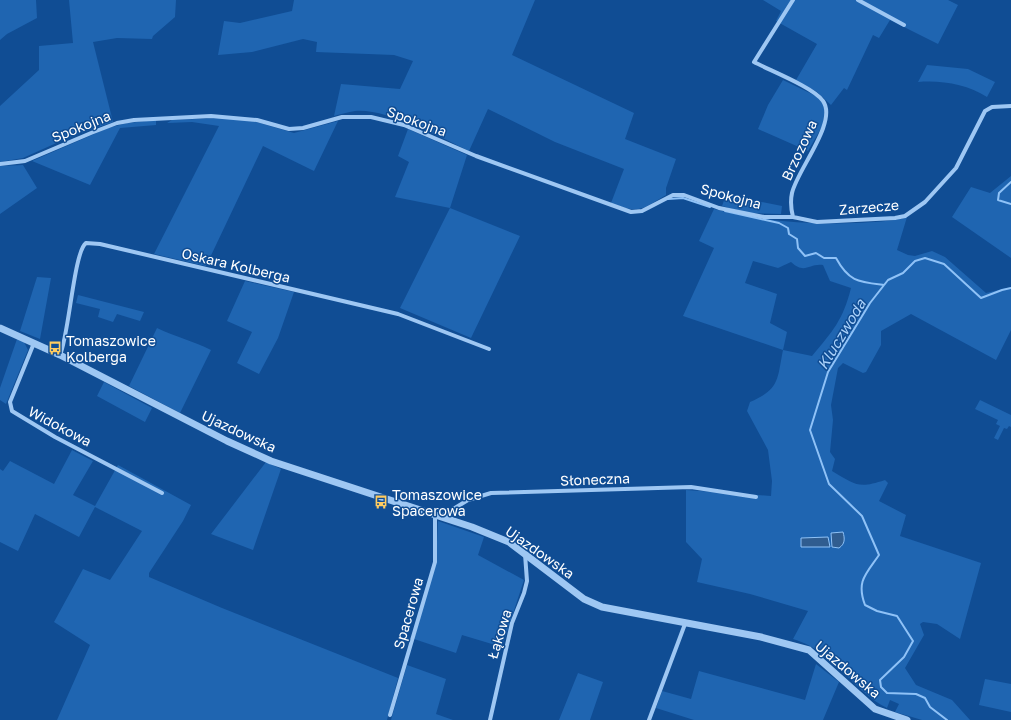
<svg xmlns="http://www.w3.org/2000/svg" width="1011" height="720" viewBox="0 0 1011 720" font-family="'Golos Text',sans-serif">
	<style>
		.green { fill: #1f65b1; fill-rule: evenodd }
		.water { fill: #305d90; stroke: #8fc2f7 }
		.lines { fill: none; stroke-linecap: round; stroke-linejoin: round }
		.stream { stroke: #8fc2f7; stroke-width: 2 }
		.minor { stroke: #9ec7f3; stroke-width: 4 }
		.tertiary { stroke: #9ec7f3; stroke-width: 7 }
		.labels { text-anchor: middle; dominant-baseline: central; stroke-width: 3; stroke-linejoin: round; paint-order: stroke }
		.street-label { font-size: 14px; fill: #fff; stroke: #104d94 }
		.poi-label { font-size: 14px; fill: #fff; stroke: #104d94; text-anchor: start }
		.water-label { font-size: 15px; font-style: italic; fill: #aad1fa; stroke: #104d94 }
	</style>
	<rect width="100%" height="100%" fill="#104d94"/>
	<path class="green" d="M0,0H36L37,18L7,34L0,40Z
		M69,0H176L175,17L153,36L152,39L117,38L93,42L113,122L72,136L23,158L0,162V106L39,70V46L73,43Z
		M294,0H535L512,55L634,113L625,139L676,159L666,188V195C641,210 640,214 611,203L624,169L555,142L488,109L469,151C440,137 386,108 355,111C348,112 341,114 334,116L341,84L400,89L413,61L394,55L316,52L317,42L303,39L252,52L218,55L224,21L240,23L292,11Z
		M763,0H948L958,5L938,44L890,20L879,38L873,35L847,90L844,88L831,105L817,92L796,80L817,44L776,21L781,11Z
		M927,65L968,69L995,82L987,97C967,84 941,80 918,82Z
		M783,80L818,97L825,107L823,125L808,151L758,129L768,105Z
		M220,118L253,121L294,133L338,121L314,171L263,146L206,266L154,254L219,126L192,122L167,123L172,120Z
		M156,120V125L120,128L90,185L32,161L108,128L127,123Z
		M408,129L467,155L450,208L520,236L471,338L400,308L450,208L395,197L409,162L398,156Z
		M23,165L37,188L0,214V166Z
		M1011,176V258L952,217L971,187L990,193Z
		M726,195L782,206L781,214L748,213L722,206Z
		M714,209C761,221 807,225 856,223C873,222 890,222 907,217L897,250L908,255L915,256L932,251L945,257L986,293L1011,287V330L996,360L911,314L881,331V345L866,372L863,373L843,363L838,368L831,405L833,420L830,452L835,459L832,471C856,485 858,489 885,480L888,483L879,501L906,515L900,536L981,563L960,639L937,624L923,622L920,624L924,635L905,668L916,685L952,700L970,720H922L895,712L899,704L890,700L887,708C857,693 840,662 810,646C805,643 799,641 793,639L808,611L750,594L697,582L702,559L686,542V490L771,496L772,481L768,450L747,411L750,402C780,389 777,380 783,350L683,316L714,248L699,241ZM753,261L778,268L791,262C805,275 809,263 823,265L830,281L851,288C843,320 833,331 812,356L783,350L787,332L770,323L777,294L745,283Z
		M37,277L51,278L40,339L20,331Z
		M245,281L294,292L278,338L259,374L237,363L252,332L227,321Z
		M78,295L144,312L140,321L117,314L113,322L98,317L100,309L76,303Z
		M157,328C176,337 193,341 211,350L180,413L129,386Z
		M17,339L24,342L28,350L6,404L0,400V388Z
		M104,382L152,408L145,422L97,396Z
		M980,400L1011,415V427L1009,426L1007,429L1004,428L998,440L994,438L1000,426L996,424L998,420L975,409Z
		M72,450L93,461L73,495L95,506L118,465L191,505L183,521L149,573V577L222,608L398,678L387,720H57L90,645L54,622L83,569L110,580L142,531L95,507L79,537L35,514L18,551L0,542V469L3,471L10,461L54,484Z
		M266,462L281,469L253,550L211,534Z
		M438,521L484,537L478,555L524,580L502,647L462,635L456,653L414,639L436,562Z
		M816,664L839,682L823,720H694L656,708L662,691L691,699L699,671L805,700Z
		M407,665L446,679L436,714L453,720H391Z
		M578,673L603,682L590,720H559Z
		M985,679L1011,684V712L979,705Z"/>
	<path class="water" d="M843,532C845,539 845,544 839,548L832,547L831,533Z
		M828,537L830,547H801V538Z"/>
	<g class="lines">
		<path class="stream" d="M1011,182L999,193L998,200L1011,204
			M668,199L683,198L710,207
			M725,211L779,223L788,228L789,234L797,239L798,248L805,256L816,253L824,258H836C849,282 859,282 884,285
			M947,720L930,707L925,698L916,694L887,693L881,687L880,680L904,657L913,641L897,616L877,611L865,605C856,581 866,574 879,555L862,516L829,484L810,430L828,372L870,303L888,280L903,273L915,261L925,258L944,264L981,298L1002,290L1011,288"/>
		<path class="minor" d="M793,0L754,62C769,70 815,88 823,101C838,122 797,170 792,193C790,202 791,209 793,217
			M858,0L904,25
			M0,164L25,161L91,133L117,123L134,120L211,116L257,120L289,129L303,128L342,117H371L404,125L476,156L631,212L642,211L673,195H684L719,208L764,217H793L817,222L895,218L905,216L925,202L956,168L985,111L992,107L1011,106
			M34,343L10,402L12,411L55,437L162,493
			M60,355C69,335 74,251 86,243L100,244L398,314L489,349
			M440,517L468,500L491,493L691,487L756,497
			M390,715L435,562V516
			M490,720L512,623L524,593L527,581L525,554
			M649,720L685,624"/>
		<path class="tertiary" d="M0,328L60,355L227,441L271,461L472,527L509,542L584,599L602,607L761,637L809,650L875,709L907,720"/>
	</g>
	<defs>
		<g id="bus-bare" transform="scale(1.08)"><path d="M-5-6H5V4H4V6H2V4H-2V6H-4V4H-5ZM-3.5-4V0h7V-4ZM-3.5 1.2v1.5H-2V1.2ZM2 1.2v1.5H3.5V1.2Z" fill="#ffcc60" stroke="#104d94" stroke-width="2.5" paint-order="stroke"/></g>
	</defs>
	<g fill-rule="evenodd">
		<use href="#bus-bare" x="55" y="348"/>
		<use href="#bus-bare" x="381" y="502"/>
	</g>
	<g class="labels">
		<g class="street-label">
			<text transform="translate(417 121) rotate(20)">Spokojna</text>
			<text transform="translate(81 126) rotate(-22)">Spokojna</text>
			<text transform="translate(799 150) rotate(-65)">Brzozowa</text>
			<text transform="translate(731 196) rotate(15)">Spokojna</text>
			<text transform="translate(869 207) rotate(-5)">Zarzecze</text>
			<text transform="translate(236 265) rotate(13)">Oskara Kolberga</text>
			<text transform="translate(60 426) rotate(28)">Widokowa</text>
			<text transform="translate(239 431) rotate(25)">Ujazdowska</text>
			<text transform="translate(595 479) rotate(-2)">Słoneczna</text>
			<text transform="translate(540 552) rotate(35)">Ujazdowska</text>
			<text transform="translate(408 613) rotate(-74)">Spacerowa</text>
			<text transform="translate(499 634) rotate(-73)">Łąkowa</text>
			<text transform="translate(848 669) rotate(40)">Ujazdowska</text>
		</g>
		<g class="poi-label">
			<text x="66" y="340">Tomaszowice<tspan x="66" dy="16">Kolberga</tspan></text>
			<text x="392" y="494">Tomaszowice<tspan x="392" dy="16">Spacerowa</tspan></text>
		</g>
		<g class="water-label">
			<text transform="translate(841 334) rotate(-59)">Kluczwoda</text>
		</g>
	</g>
</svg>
